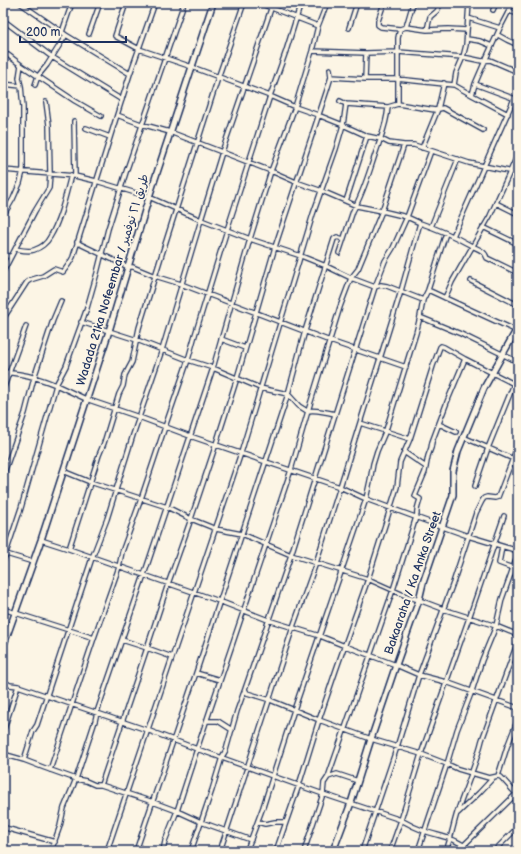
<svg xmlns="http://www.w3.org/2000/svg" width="521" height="854" viewBox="0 0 521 854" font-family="'Balsamiq Sans','Playpen Sans Arabic',sans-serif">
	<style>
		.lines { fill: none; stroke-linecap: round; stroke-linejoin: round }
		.street-casing { stroke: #1b2f5e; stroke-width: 6 }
		.secondary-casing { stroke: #1b2f5e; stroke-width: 8 }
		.street { stroke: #fcf5e5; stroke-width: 3.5 }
		.secondary { stroke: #fcf5e5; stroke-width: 5 }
		.labels { text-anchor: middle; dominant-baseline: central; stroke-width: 3.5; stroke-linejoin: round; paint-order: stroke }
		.street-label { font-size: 12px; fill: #1b2f5e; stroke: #fcf5e5 }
	</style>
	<rect width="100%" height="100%" fill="#fcf5e5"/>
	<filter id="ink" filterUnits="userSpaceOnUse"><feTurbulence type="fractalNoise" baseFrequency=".025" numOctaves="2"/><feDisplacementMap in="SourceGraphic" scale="8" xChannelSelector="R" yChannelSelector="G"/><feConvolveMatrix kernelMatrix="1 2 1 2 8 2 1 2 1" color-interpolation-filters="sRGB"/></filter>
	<g filter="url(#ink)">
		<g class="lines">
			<g class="street-casing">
				<path id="street" d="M20,3L66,35L130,74L117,115L141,124L170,132L271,171L296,182L322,191L357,206L382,211L407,217L420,223L401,291L340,487L316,563L293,627L220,851
					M126,3L115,36L139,49L192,67L270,96L295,107L318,115L343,125L367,136L381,139L389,143L404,145H414L469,163L518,173
					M184,3L127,169L108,229L97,273L87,308L66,366L56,385L86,399L139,417L190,436L340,487L366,499L415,517L468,536L515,550L518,552
					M259,3L318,26
					M384,3L378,21V25L381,27L400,29L406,27L427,30L448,29L467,30
					M493,10L496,3
					M509,11L518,14
					M468,18L500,28
					M3,20L52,57L122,100
					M406,27L413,3
					M349,28L357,3
					M427,30L430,17L437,11L441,3
					M62,32L72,3
					M89,34L100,3
					M498,35L507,40L518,45
					M467,39L480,41L492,46
					M312,51L366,53L398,52L463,57L482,61L490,60L518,72
					M8,55L21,65L75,101L101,116
					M130,74L155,3
					M331,77L365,79H397L454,85L472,95L508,114
					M365,79L366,53
					M3,84L21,86
					M475,84L518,100
					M35,85L38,76L47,65L66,35
					M454,85L456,73L463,57L466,45L469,3
					M472,95L475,84L485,61L500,28L513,3
					M340,101L346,104L388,107L398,104L435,110L443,108L483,130
					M398,104V38L400,29
					M74,121L75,176
					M86,128L110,137
					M404,145L382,211L358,269L351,278L375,287L291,555L245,689L247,693L270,700L319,720L371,739L421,754L447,764L458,769L489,778L498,776L501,777L518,796
					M422,148L438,109L444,83
					M3,170L75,176L96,181L149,197L201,220L162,350L133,435L107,519L92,558L37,725L33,731L24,760
					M346,201L367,136
					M496,203L518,214
					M3,216L13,199L20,183L23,171V107L21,86L19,78L21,65
					M420,223C438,229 454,236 470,245C477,249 485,250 487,258L518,273
					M431,227L458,159
					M483,227L518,244
					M453,236L514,99
					M77,242L80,244L128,267H133L155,276L181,284L330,341L406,367
					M15,249C21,250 28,252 34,250C40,248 47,243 50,237C60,221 66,194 71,175
					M339,253L353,211C364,192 369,172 376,152C381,137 387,123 388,107
					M3,254L11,257
					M3,272L35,211L49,188L50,173L49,125L46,102
					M471,281L518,305
					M375,287L385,261L393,248L407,217L431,151
					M375,287L381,285L387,286L423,300
					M428,290L517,331
					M445,298L452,282L490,216L518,154
					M420,317L461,334L518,362
					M3,319L27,282L30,280L43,276L54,269L63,272C67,267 70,263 73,257L117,115
					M81,322L137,340L188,360L213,368L260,388L288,394L299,406L307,411C315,409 327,412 335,414
					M221,339L245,348
					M3,371C8,373 13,373 19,374C31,376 44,380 56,385L21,508L3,562
					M3,390L26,326
					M360,423L410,439
					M439,424L456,432
					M463,437L477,443L518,461
					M404,452L426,467
					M63,471L90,482L167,507L191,519L216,529L242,534L291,555L368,579L406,596L419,600L443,609L496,626L518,635
					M3,476L25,413L34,378L53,320L61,301
					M475,486L488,448L514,384
					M517,514L518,512
					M41,540L69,549L219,601L268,620L320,636L345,646L396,665L419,675L446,682L518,708
					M502,547L499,563L518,570
					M69,549L99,455L104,443L119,394L123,386L125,375L132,362L139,328L161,257L218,78L244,3
					M3,553L33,562
					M3,609L94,638
					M122,640L147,648L172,657
					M196,673L220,680
					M3,681L10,685L18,686L147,730L197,749L323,794L401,820C408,824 416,828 424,831C442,837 455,837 471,851
					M207,721H218L232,730
					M3,732L18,686
					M3,754L24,760L45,768L76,779L86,781L95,785H101L153,802L177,811L201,822L251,840
					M50,770L94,638L119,567L122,552L141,499L165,427L188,360L195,335L227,230L270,96L286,51L301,3
					M498,776L507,747L518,719
					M328,777L337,774L358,781
					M101,785L147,648L168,584L191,519L216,444L237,378L275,247L327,90L331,77L330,69
					M458,813L479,793L493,778
					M258,822L265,824L275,822H286
					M3,827L9,829L55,842
					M464,845L518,792
					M51,851L60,826L64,808L76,779L95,721L97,712L144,575L213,368L250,239L271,171L295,107L312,51L318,26L327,3
					M107,851L241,453L313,214L336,149L343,125L346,104
					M136,851L196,673L288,394L305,331L334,239L337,237L343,239
					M163,851L165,841L177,811L197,749L291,470L308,411L340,307L351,278L326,266L301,256L250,239L201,220L222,152L273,3
					M191,851L212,790L222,757L226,750L237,711L245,689
					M251,851L248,847L263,807L294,710L366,499L370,481L373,464L377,451L386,430L416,333L420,317L423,300L428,290L446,233
					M276,851L299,785L319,720L336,670L368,579L397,487L400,462L410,439L433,366L440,347L441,346L444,347L465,359L518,386
					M304,851L323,794L324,783L328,777L393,590L417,514C416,509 419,504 420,499L415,496L425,472L428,456L431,448L432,442L447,402L465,359
					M362,851L397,747L419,675L453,583L476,513L482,501L484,498L487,497L495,498L498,497L518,445
					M390,851L401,820L421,754L469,618L504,516
					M418,851L447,764L457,730L472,691L482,660L496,626L502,599L518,554
					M446,851C451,838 453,826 457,813C465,788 476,765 482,740L518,641
					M494,851L518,827"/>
			</g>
			<g class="secondary-casing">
				<path id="secondary" d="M3,647L41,540L109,331L149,197L213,3
					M333,851L351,803L371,739L396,665L419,600L423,583L453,495V471L458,451L484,388L518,327"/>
			</g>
			<use href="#street" class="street"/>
			<use href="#secondary" class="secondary"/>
		</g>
	</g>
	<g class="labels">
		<g class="street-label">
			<text transform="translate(113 280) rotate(-73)">Wadada 21ka Nofeembar / طريق ٢١ نوفمبر</text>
			<text transform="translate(413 583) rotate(-71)">Bakaaraha / Ka Anka Street</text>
		</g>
	</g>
	<rect width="521" height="854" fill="none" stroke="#fcf5e5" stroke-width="16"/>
	<rect x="8" y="8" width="505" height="838" fill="none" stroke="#1b2f5e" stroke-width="1.5" filter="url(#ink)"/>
	<path d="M20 36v6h106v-6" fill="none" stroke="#1b2f5e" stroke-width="2"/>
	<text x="26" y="36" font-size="12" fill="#1b2f5e" stroke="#fcf5e5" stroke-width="3" paint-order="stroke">200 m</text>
</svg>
